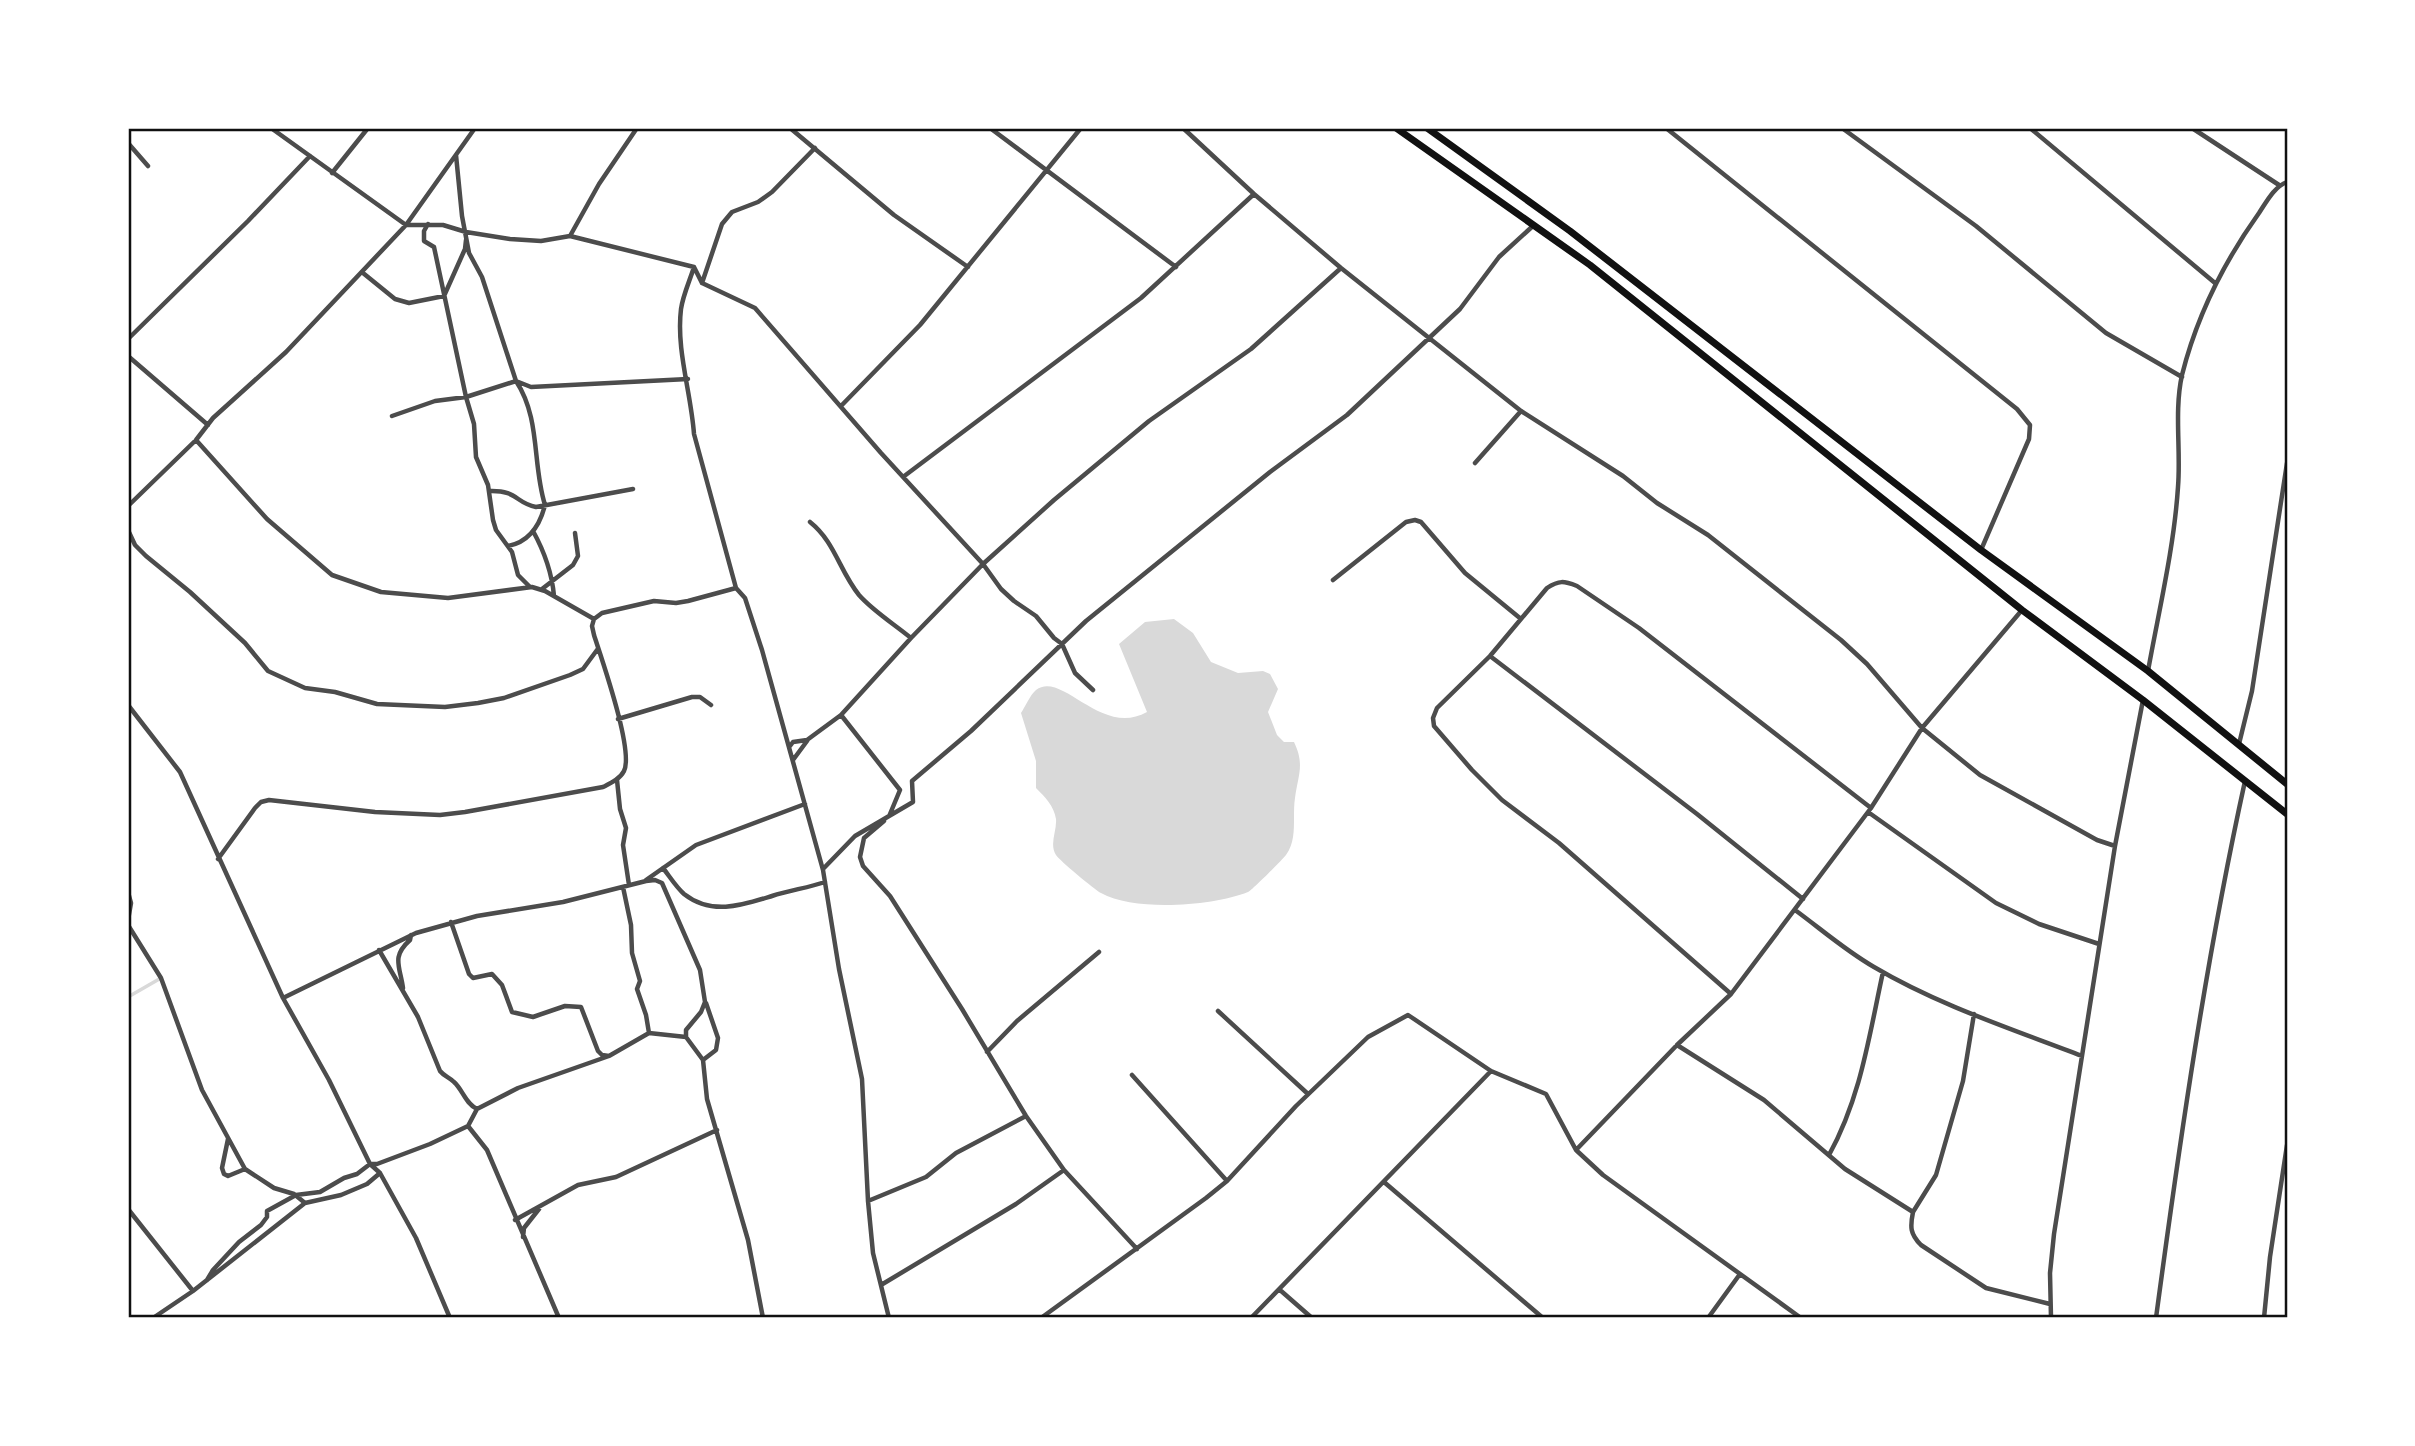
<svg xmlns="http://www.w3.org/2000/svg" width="2415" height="1446" viewBox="0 0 2415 1446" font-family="Roboto,sans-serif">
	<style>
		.water { fill: #d9d9d9 }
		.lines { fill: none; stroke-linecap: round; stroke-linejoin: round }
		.stream { stroke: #d9d9d9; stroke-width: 3.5 }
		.minor { stroke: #4c4c4c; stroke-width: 4.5 }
		.primary { stroke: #111; stroke-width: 7 }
		.neatline { fill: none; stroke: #111; stroke-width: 2.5 }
	</style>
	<rect width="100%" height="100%" fill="#fff"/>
	<path class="water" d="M1174,619L1193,633L1211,662L1238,673L1263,671L1270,674L1278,689L1268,712L1277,735L1284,742H1294C1305,765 1298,775 1295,798C1292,817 1298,838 1286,855C1282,860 1252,890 1248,892C1213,906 1135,912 1101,893C1095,890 1059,860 1056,855C1049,844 1057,831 1056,819C1054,806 1045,797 1036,788V761L1021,713C1025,707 1030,695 1036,690C1062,670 1101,738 1147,712L1119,644L1145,622Z"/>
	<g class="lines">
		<path class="stream" d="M128,997L161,978"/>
		<path class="minor" d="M271,128L406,225L475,128
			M790,128L894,215L968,267
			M990,128L1176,267
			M1183,128L1254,194L1341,268L1521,411L1623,476L1657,503L1708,535L1841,640L1867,664L1922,728L1980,775L2097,840L2115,846
			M1666,128L2017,409L2030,425L2029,439L1981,550
			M1842,128L1976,226L2106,333L2182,377
			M2030,128L2215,283
			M2192,128L2279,185
			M128,143L148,166
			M456,155L462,216L469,253L482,277L516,381C541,419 532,464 545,505C540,525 529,542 508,546
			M332,173L368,128
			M428,224L424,231V241L434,247L466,397L474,424L476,457L488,485L493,520L496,530L512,552L518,575L530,587
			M570,236L694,267L702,283L755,308L881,453L983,564L1001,589L1014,601L1036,616L1054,638L1062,644L1075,673L1093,690
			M694,267C690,280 683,295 681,309C676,350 691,392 694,434L736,588L745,598L762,650L823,870L839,969L862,1079L868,1201L873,1253L889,1318
			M363,273L395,299L409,303L444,296L465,249L466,240
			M702,283L722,224L732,212L758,202L772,192L815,148
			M128,339L248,221L310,156
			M128,356L208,425
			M841,406L920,325L1081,128
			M392,416L435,401L466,397L516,381L531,387L688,379
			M196,440L267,519L332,575L381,592L448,598L532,587L545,591L594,619
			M1475,463L1521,411
			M903,477L1141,298L1254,194
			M489,491C518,490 515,503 536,507L633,489
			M128,506L196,440L213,418L286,352L406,225H443L466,232L510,239L541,241L570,236L599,184L637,128
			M810,522C835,542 839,570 859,595C873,611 894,624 911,638
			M128,530L135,545L146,556L190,592L245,643L268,671L305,688L335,692L377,704L445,707L478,703L504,698L570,675L583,669L597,650
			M533,531C544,551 552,573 554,596
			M1333,580L1406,522L1415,520L1421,522L1465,573L1521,619
			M542,589L573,565L578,556L575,533
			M1490,656L1697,814L1803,899
			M2148,671C2159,610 2174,548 2178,487C2181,450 2174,411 2182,375C2197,315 2224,262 2259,213C2267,201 2274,187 2287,182
			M128,705L180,772L283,998L329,1080L370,1164L380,1173L416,1238L450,1318
			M841,715L900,790L890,814
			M618,719L692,697H700L711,705
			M2239,744L2252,691L2287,463
			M790,746L793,742L807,740L841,715L911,638L983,564L1054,500L1149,421L1251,349L1341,268
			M793,760L807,741
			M617,780L620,809L626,828L623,845L629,885
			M1868,812L1996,903L2039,924L2099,944
			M884,821L864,838L860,857L863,866L890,896L962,1009L1026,1116L1064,1170L1137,1249
			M218,859L255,808L261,802L269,800L375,812L440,815L465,812L603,787C611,783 620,779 624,771C634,751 602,660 594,635L592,626L594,619L602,613L654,601L676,603L688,601L736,588
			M663,868C670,877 676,887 684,894C712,916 743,905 772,896C790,890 808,888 825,882
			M823,869L855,836L913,802L912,781L971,731L1086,621L1270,472L1347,415L1460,309L1499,257L1534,225
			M646,880L696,845L805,804
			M623,887L631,925L632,953L640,981L637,989L646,1015L649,1033
			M128,892L131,903L128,920
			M1795,910C1821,929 1846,951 1874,967C1938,1005 2012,1029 2082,1056
			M451,922L469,974L473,978L492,974L502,985L512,1012L533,1017L565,1006L581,1007L598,1051L602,1055L609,1056
			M128,925L161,978L202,1090L245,1169L274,1188L294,1194L305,1203
			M379,950L418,1017L440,1071C444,1076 449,1077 454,1082C463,1090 465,1103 477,1109
			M403,988C400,966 391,957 410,940L411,935
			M1731,994L1559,843L1502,800L1472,770L1434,726L1433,718L1437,708L1490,656L1547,588C1559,580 1564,581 1577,586L1639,628L1871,808
			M283,998L416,933L477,916L563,902L646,881L655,880L662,883L700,970L705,1002L701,1012L686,1030V1037L703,1060L707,1099L748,1240L763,1318
			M1218,1011L1308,1094
			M1677,1045L1731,994L1871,808L1922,728L2022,610
			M987,1052L1017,1021L1099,952
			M703,1060L716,1050L718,1038L706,1003
			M1132,1075L1227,1181
			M468,1126L477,1109L518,1088L609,1056L649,1033L686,1037
			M228,1139L222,1168L224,1174L228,1176L245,1169
			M1576,1150L1677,1045L1764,1100L1845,1169L1913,1212L1936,1175L1963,1081L1974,1014
			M1829,1155C1861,1097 1869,1036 1883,972
			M1384,1182L1543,1318
			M868,1201L926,1177L956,1153L1026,1116
			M128,1209L193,1291
			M1913,1212C1910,1227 1910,1234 1921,1245L1986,1288L2050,1304
			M515,1220L578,1185L616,1177L717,1130
			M523,1237L524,1228L539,1209
			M207,1280L213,1270L239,1242L261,1225L267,1217V1211L296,1195L320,1192L344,1178L357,1174L370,1164H377L430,1144L468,1126L487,1150L559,1318
			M881,1285L1016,1204L1064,1170
			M1280,1290L1312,1318
			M153,1318L193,1291L305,1203L341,1195L367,1184L380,1173
			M1041,1318L1206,1198L1227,1181L1296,1106L1368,1037L1408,1015L1491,1071L1546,1094L1576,1150L1603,1175L1801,1318
			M1251,1318L1491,1071
			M1708,1318L1740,1274
			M2051,1318L2050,1273L2054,1234L2115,846L2143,700
			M2156,1318C2180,1139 2206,959 2245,781
			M2264,1318L2270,1257L2287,1145"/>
		<path class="primary" d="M1396,128L1590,265L2022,610L2143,700L2287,814
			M1427,128L1570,231L1981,550L2148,671L2287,784"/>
	</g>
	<rect width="2415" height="1446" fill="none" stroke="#ffffff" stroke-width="259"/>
	<rect x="130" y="130" width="2156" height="1186" class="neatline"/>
</svg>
